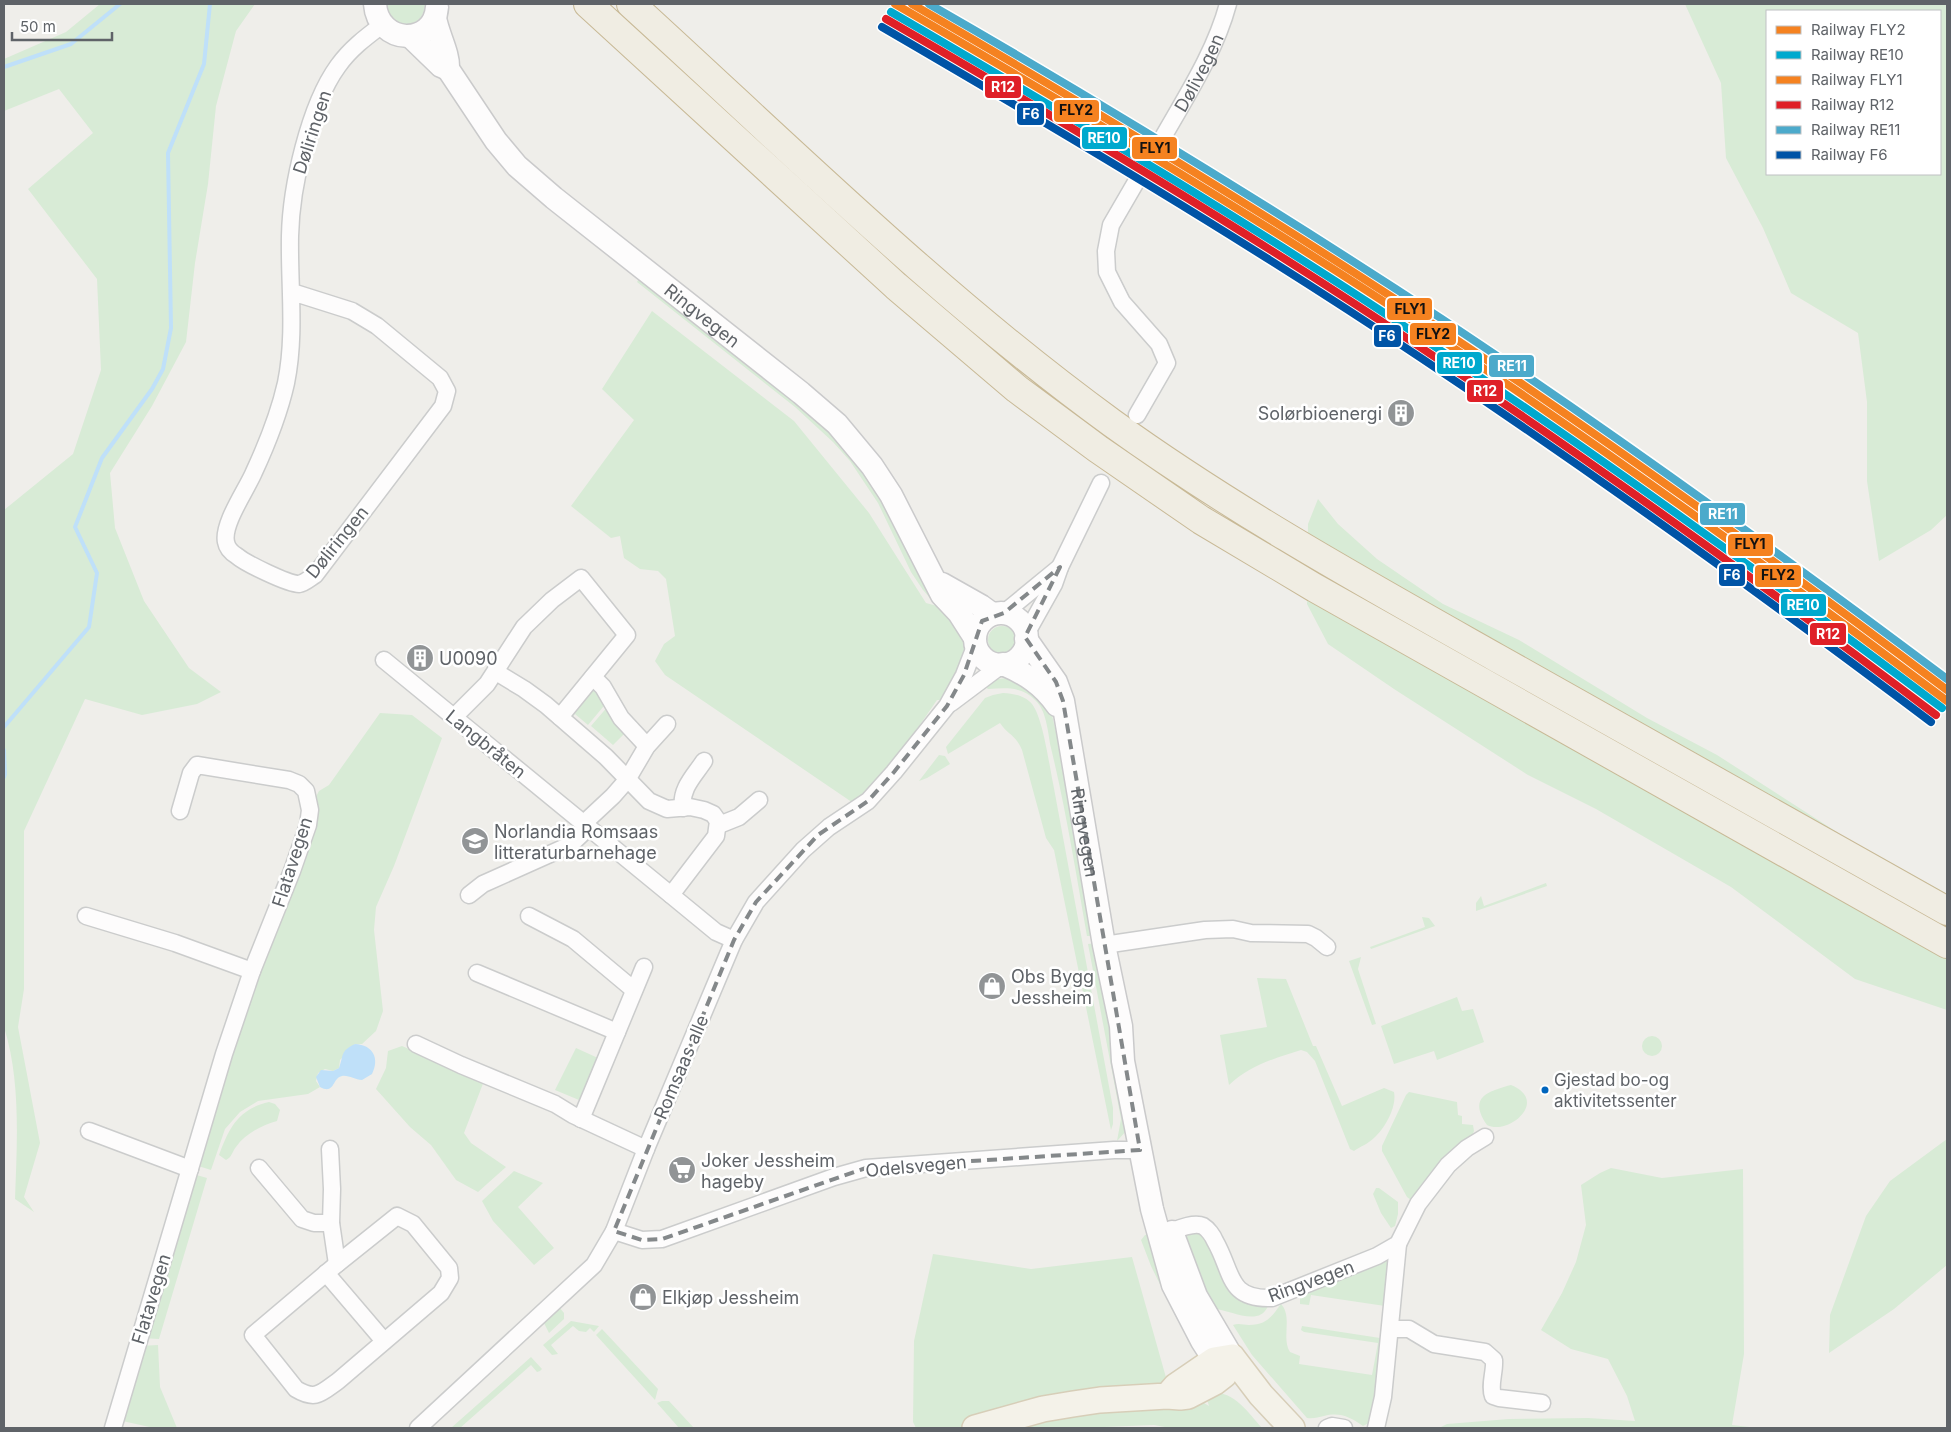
<svg xmlns="http://www.w3.org/2000/svg" width="1951" height="1432" viewBox="0 0 1951 1432" font-family="Inter,sans-serif">
	<style>
		.green { fill: #d8ebd6; fill-rule: evenodd }
		.water { fill: #bfe0f9 }
		.lines { fill: none; stroke-linecap: round; stroke-linejoin: round }
		.stream { stroke: #bfe0f9; stroke-width: 4 }
		.street-tunnel { stroke: #cbcbca; stroke-width: 16; stroke-dasharray: 16 8; stroke-linecap: butt }
		.street-casing { stroke: #cbcccc; stroke-width: 19 }
		.secondary-casing { stroke: #cacacb; stroke-width: 25 }
		.primary-casing { stroke: #d7ceb8; stroke-width: 28 }
		.highway-casing { stroke: #c8b996; stroke-width: 30 }
		.street { stroke: #fdfcfc; stroke-width: 16 }
		.secondary { stroke: #fdfcfc; stroke-width: 22 }
		.primary { stroke: #f4f2e9; stroke-width: 25 }
		.highway { stroke: #f0ede3; stroke-width: 28 }
		.rail-1-casing { stroke: #fff; stroke-width: 11 }
		.rail-2-casing { stroke: #fff; stroke-width: 11 }
		.rail-3-casing { stroke: #fff; stroke-width: 11 }
		.rail-4-casing { stroke: #fff; stroke-width: 11 }
		.rail-5-casing { stroke: #fff; stroke-width: 11 }
		.rail-6-casing { stroke: #fff; stroke-width: 11 }
		.rail-1 { stroke: #f58220; stroke-width: 8 }
		.rail-2 { stroke: #00a9ce; stroke-width: 8 }
		.rail-3 { stroke: #f58220; stroke-width: 8 }
		.rail-4 { stroke: #df2027; stroke-width: 8 }
		.rail-5 { stroke: #4caacb; stroke-width: 8 }
		.rail-6 { stroke: #0054a6; stroke-width: 8 }
		.marked { fill: none; stroke: #84888a; stroke-width: 4; stroke-dasharray: 10 6; stroke-linejoin: round }
		.bus-dot { fill: #0065bd; stroke: #fff; stroke-width: 2 }
		.labels { text-anchor: middle; dominant-baseline: central; stroke-width: 5; stroke-linejoin: round; paint-order: stroke }
		.bus-label { font-size: 17px; fill: #5f6368; stroke: #fff; text-anchor: start }
		.street-label { font-size: 18px; fill: #5f6368; stroke: #fff }
		.poi-label { font-size: 18px; fill: #5f6368; stroke: #fff; text-anchor: start }
		.line-badge { stroke: #fff; stroke-width: 2 }
		.badge-label { font-size: 14px; text-anchor: middle; font-weight: bold; fill: #fff }
		.pale-badge-label { font-size: 14px; text-anchor: middle; font-weight: bold; fill: #111 }
	</style>
	<rect width="100%" height="100%" fill="#efeeea"/>
	<path class="green" d="M100,4H255L236,31L216,106L208,184L195,263L186,342L152,406L110,473L115,528L144,601L189,668L221,692L197,704L142,715L85,699L24,831V989L18,1027L40,1143L24,1197L34,1212L15,1199C17,1143 21,1081 4,1027V510L73,454L101,370L97,279L28,189L93,133L59,89L4,111V59L66,32Z
		M387,4H425C424,31 390,31 387,4Z
		M1685,4H1947V515L1931,530L1879,561L1867,481V402L1858,333L1791,293L1763,228L1726,158L1721,83ZM1767,11H1940V174H1767Z
		M640,277L806,408L856,460L953,612L988,623L990,622L956,672L959,674L942,700H937L862,809L665,675L655,661L664,644L675,636L666,579L658,571L640,569L624,558L620,536L611,538L571,506L634,420L602,389L652,311L794,421L869,513L926,603L937,606L923,590L911,572L878,503L850,461L833,442L795,407L637,282Z
		M1318,499L1338,524L1377,559L1443,604L1519,640L1647,718L1717,755L1846,838L1947,894V1010L1855,979L1731,887L1596,809L1528,775L1394,689L1328,644L1307,604L1308,524Z
		M988 640a14 14 0 1 1 28 0a14 14 0 1 1-28 0Z
		M1007,678L1016,679L1050,706L1069,790L1094,933L1090,936H1087C1076,873 1066,810 1051,748C1048,734 1047,713 1037,702C1023,686 1007,688 988,689L983,685L998,679Z
		M591,686L608,701L588,725L575,714L570,719L569,713Z
		M1003,693C1014,694 1024,695 1032,704C1043,718 1049,764 1053,783L1113,1108V1124L1111,1130L1054,850L1046,838L1022,750C1015,734 1008,735 1000,723L948,754L946,747L985,698L993,695Z
		M609,705L627,731L613,745L591,726Z
		M380,713L412,715L442,738L394,866L376,907L374,930L383,1011L376,1031L362,1044H355L340,1060L339,1068L333,1071L325,1069L318,1073L316,1081L320,1087L308,1094L258,1101L240,1112L225,1129L211,1170L195,1165L312,804L319,791L329,785Z
		M939,755L945,756L950,764L927,778L919,781Z
		M1546,883L1547,886L1476,911V903L1481,896L1484,906Z
		M1422,917L1429,918L1435,926L1371,949L1370,947L1425,927Z
		M1097,943L1128,1129L1117,1141L1121,1119L1088,944Z
		M1361,957L1358,969L1376,1024L1372,1025L1349,961Z
		M1257,978L1286,979L1313,1046H1316L1342,1106L1384,1088L1394,1092C1397,1107 1385,1128 1374,1138C1368,1144 1361,1146 1354,1151L1350,1149L1315,1061L1307,1052L1301,1050C1275,1058 1249,1066 1229,1085L1220,1035L1267,1027Z
		M1457,997L1462,1011L1473,1009L1484,1042L1437,1060L1434,1051L1394,1064L1381,1026Z
		M1642 1046a10 10 0 1 1 20 0a10 10 0 1 1-20 0Z
		M402,1046L484,1081L464,1133L471,1143L506,1167L478,1192L456,1180L431,1145L410,1127L376,1089L386,1068L388,1051Z
		M576,1048L598,1058L579,1100L555,1090Z
		M1511,1085C1550,1101 1508,1136 1487,1125C1476,1109 1475,1097 1495,1090C1501,1088 1505,1086 1511,1085Z
		M1409,1092L1457,1102L1458,1115L1462,1116V1124L1473,1125L1474,1131L1471,1138L1411,1200L1407,1197L1382,1151V1146L1406,1095Z
		M269,1102L275,1104L280,1110L277,1121C262,1125 245,1134 236,1147C232,1152 232,1157 226,1160L219,1155C229,1128 238,1109 269,1102Z
		M1947,1139V1265L1894,1309L1829,1353L1830,1315L1866,1216L1890,1181Z
		M1611,1168L1662,1178L1743,1169L1744,1354L1732,1425L1758,1428H1439L1447,1424L1509,1419L1588,1418L1635,1421L1627,1396L1608,1359L1571,1349L1541,1330L1562,1293L1576,1262L1586,1225L1581,1185L1600,1173Z
		M514,1171L543,1183L518,1207L554,1248L534,1265L493,1221L482,1201Z
		M193,1174L207,1178L159,1339L142,1338Z
		M1376,1188H1379L1398,1202V1214L1395,1226L1391,1228L1381,1213L1373,1194Z
		M1195,1232C1227,1239 1204,1305 1268,1306C1259,1328 1229,1309 1214,1309L1182,1238Z
		M1149,1234L1185,1324H1180L1177,1319L1151,1266L1141,1240L1145,1235Z
		M933,1254L1031,1269L1132,1257L1167,1381L1209,1406L1205,1393C1232,1388 1246,1410 1262,1428H1170L1154,1425L1079,1428H916L913,1422L914,1341Z
		M1394,1255L1385,1306L1311,1295L1309,1305L1300,1304V1297L1305,1293Z
		M1281,1304C1293,1317 1281,1338 1290,1352L1300,1356L1299,1364L1372,1375L1378,1343L1304,1332L1301,1330L1302,1326L1380,1338L1383,1333L1377,1401L1371,1422L1363,1426C1350,1417 1340,1412 1324,1416C1318,1417 1314,1419 1307,1418L1252,1355L1233,1325C1239,1323 1243,1325 1249,1325C1267,1325 1272,1316 1281,1304Z
		M559,1307L564,1313V1319L549,1333L543,1321Z
		M571,1321L599,1326L594,1332L590,1328L586,1332L579,1331L573,1326L551,1345L558,1354L552,1355L543,1345Z
		M602,1329L658,1389L655,1400L596,1335Z
		M158,1345L160,1387L177,1428H154L118,1420L140,1346Z
		M531,1357L542,1369L540,1371L537,1372L531,1365L460,1428H451Z
		M662,1401H669L694,1428H679L657,1403Z"/>
	<path class="water" d="M355,1044C373,1045 380,1058 372,1074L362,1080C355,1080 349,1075 342,1076C332,1078 335,1095 320,1087L316,1077L321,1070L333,1071L339,1068C344,1055 340,1051 355,1044Z"/>
	<g class="lines">
		<path class="stream" d="M4,67L71,44L120,4
			M4,727L89,627L97,573L75,527L102,458L152,389L163,369L171,328L168,153L204,64L210,4
			M4,750L5,774L4,777"/>
		<path class="street-tunnel" d="M1147,163L1162,139"/>
		<g class="street-casing">
			<g id="street">
				<path id="s1" d="M1162,139C1187,95 1215,52 1228,4"/>
				<path d="M292,292L352,311L377,326L440,378L447,391L443,406L315,575C310,578 305,583 299,584C288,584 245,563 237,556C232,553 227,548 226,542C222,524 247,489 254,472C267,444 279,414 286,383C296,334 289,285 290,236C291,187 309,106 338,66C350,49 366,37 382,25"/>
				<path d="M1137,415L1167,363L1159,344L1122,302L1107,272L1106,251L1111,225L1147,163"/>
				<path d="M1004,613L1060,567"/>
				<path d="M1026,634L1054,584L1060,567L1101,483"/>
				<path d="M384,660L671,895L716,932L734,940"/>
				<path d="M496,672L524,689L546,705L606,757L649,801L667,809L690,807L704,810L713,814L718,821L716,836L671,895"/>
				<path d="M593,677L603,687L621,718L647,746"/>
				<path d="M951,703L1003,664"/>
				<path d="M454,717L487,684L524,627L552,600L581,578L627,635L560,717"/>
				<path d="M683,808C680,789 694,776 704,761"/>
				<path d="M583,824L613,796L627,780L647,746L667,724"/>
				<path d="M719,825L739,817L759,800"/>
				<path d="M469,895L483,884L570,845L588,828"/>
				<path d="M86,916L175,943L252,971"/>
				<path d="M529,916L573,939L634,990"/>
				<path d="M1104,945L1205,930L1233,929L1251,933L1308,934L1316,938L1327,947"/>
				<path d="M477,973L617,1032"/>
				<path d="M416,1044L461,1065L555,1104L573,1115L646,1149"/>
				<path d="M581,1119L644,967"/>
				<path d="M89,1131L190,1169"/>
				<path d="M330,1149L332,1189L331,1223L337,1264"/>
				<path d="M259,1168L302,1219L314,1223H331"/>
				<path d="M397,1216L413,1224L449,1268L450,1278L441,1293L338,1381C321,1393 316,1401 296,1389L253,1335L337,1264Z"/>
				<path d="M614,1231L642,1240L662,1239L834,1177L866,1168L1114,1150H1140"/>
				<path d="M1162,1235C1172,1232 1192,1221 1203,1226C1208,1229 1213,1236 1215,1241C1233,1272 1227,1300 1272,1298L1377,1256L1398,1244L1418,1204L1448,1165L1467,1148L1485,1137"/>
				<path d="M326,1273L384,1341"/>
				<path d="M1391,1329H1409L1434,1344L1485,1352L1494,1360C1495,1372 1489,1385 1493,1396L1499,1398L1542,1403"/>
				<path d="M113,1428L224,1054L252,971L292,871L308,825L310,810L306,791L299,784L289,780L197,765L191,773L180,811"/>
				<path d="M418,1428L594,1265L614,1231L646,1149L734,940L756,902L803,850L829,827L868,801L894,772L947,706L964,675L976,644"/>
				<path d="M1327,1428L1332,1426L1344,1428"/>
				<path d="M1376,1428L1383,1397L1398,1244"/>
			</g>
		</g>
		<g class="secondary-casing">
			<g id="secondary">
				<path d="M375,4C378,45 434,47 437,7"/>
				<path id="s2" d="M435,18C438,35 449,53 448,69L496,141L517,166L554,198L801,393L837,424L872,466L891,495L942,595L959,613L975,638"/>
				<path d="M410,36L441,66L448,69"/>
				<path d="M942,584L981,606L992,614"/>
				<circle cx="1001" cy="639" r="26"/>
				<path id="s3" d="M1026,639L1056,682L1063,701L1104,945L1121,1026L1123,1061L1152,1209L1173,1285L1202,1341L1224,1375"/>
				<path d="M1003,664C1026,674 1042,684 1057,705"/>
				<path d="M1172,1232L1196,1296L1232,1357"/>
			</g>
		</g>
		<g class="primary-casing">
			<path id="primary" d="M1232,1357L1261,1395L1292,1428
				M1169,1394L1176,1386L1214,1360L1232,1357
				M975,1428L1043,1409L1073,1404L1100,1400L1167,1396L1180,1397L1188,1396L1215,1382L1224,1375L1232,1357"/>
		</g>
		<g class="highway-casing">
			<path id="highway" d="M588,4L896,286L1017,389L1098,449L1201,520L1315,588L1947,944
				M631,4C788,147 940,298 1112,423C1234,511 1366,584 1497,658C1647,743 1797,827 1947,911"/>
		</g>
		<use href="#street" class="street"/>
		<use href="#secondary" class="secondary"/>
		<use href="#primary" class="primary"/>
		<use href="#highway" class="highway"/>
		<g class="rail-1-casing">
			<path id="rail-1" d="M895,4C1078,110 1260,219 1436,336C1610,453 1780,575 1947,701"/>
		</g>
		<g class="rail-2-casing">
			<path id="rail-2" d="M891,12C1073,118 1255,226 1431,344C1605,460 1774,582 1942,708"/>
		</g>
		<g class="rail-3-casing">
			<path id="rail-3" d="M912,4C1090,107 1267,214 1439,328C1612,443 1781,565 1947,690"/>
		</g>
		<g class="rail-4-casing">
			<path id="rail-4" d="M886,19C1069,125 1250,233 1426,351C1600,467 1769,589 1936,715"/>
		</g>
		<g class="rail-5-casing">
			<path id="rail-5" d="M929,4C1103,104 1274,209 1442,319C1615,434 1782,555 1947,679"/>
		</g>
		<g class="rail-6-casing">
			<path id="rail-6" d="M882,27C1064,133 1246,241 1421,358C1595,474 1764,596 1931,722"/>
		</g>
		<use href="#rail-1" class="rail-1"/>
		<use href="#rail-2" class="rail-2"/>
		<use href="#rail-3" class="rail-3"/>
		<use href="#rail-4" class="rail-4"/>
		<use href="#rail-5" class="rail-5"/>
		<use href="#rail-6" class="rail-6"/>
	</g>
	<path class="marked" d="M1060,567L1025,637L1056,682L1063,701L1140,1150L866,1168L662,1239L642,1240L614,1231L734,940L756,902L818,835L868,801L894,772L947,706L964,675L982,621L1004,613Z"/>
	<defs>
		<g id="building-disc" transform="scale(1.4375)"><circle r="9.5" fill="#919496" stroke="#fff"/><path d="M-4-6H4V6H1V3H-1V6H-4ZM-2.5-4.3h1.7v1.8h-1.7ZM.8-4.3h1.7v1.8H.8ZM-2.5-1h1.7V.8h-1.7ZM.8-1h1.7V.8H.8Z" fill="#fff"/></g>
		<g id="school-disc" transform="scale(1.4375)"><circle r="9.5" fill="#919496" stroke="#fff"/><path d="M0-5L7-2L0 1L-7-2ZM-4 1L0 2.5L4 1V4Q0 6-4 4Z" fill="#fff"/></g>
		<g id="shop-disc" transform="scale(1.4375)"><circle r="9.5" fill="#919496" stroke="#fff"/><path d="M-5-2.5h2.3a2.7 3.5 0 0 1 5.4 0H5L5.5 6h-11ZM-1.5-2.5h3a1.5 2.3 0 0 0-3 0Z" fill="#fff"/></g>
		<g id="supermarket-disc" transform="scale(1.4375)"><circle r="9.5" fill="#919496" stroke="#fff"/><path d="M-6-5.5h2.5l.6 2H6L4.5 2H-2.5L-4.4-4H-6ZM-1.5 3.2a1.3 1.3 0 1 0 .1 0ZM3 3.2a1.3 1.3 0 1 0 .1 0Z" fill="#fff"/></g>
	</defs>
	<g fill-rule="evenodd">
		<use href="#building-disc" x="1401" y="413"/>
		<use href="#building-disc" x="420" y="658"/>
		<use href="#school-disc" x="475" y="841"/>
		<use href="#shop-disc" x="992" y="986"/>
		<use href="#supermarket-disc" x="682" y="1170"/>
		<use href="#shop-disc" x="643" y="1297"/>
	</g>
	<circle class="bus-dot" cx="1545" cy="1090" r="4.5"/>
	<g class="labels">
		<g class="bus-label">
			<text x="1554" y="1080">Gjestad bo-og<tspan x="1554" dy="21">aktivitetssenter</tspan></text>
		</g>
		<g class="street-label">
			<text stroke="none"><textPath href="#s1" startOffset="76">Dølivegen</textPath></text>
			<text transform="translate(312 132) rotate(-72)">Døliringen</text>
			<text stroke="none"><textPath href="#s2" startOffset="410">Ringvegen</textPath></text>
			<text transform="translate(337 542) rotate(-51)">Døliringen</text>
			<text transform="translate(486 744) rotate(39)">Langbråten</text>
			<text stroke="none"><textPath href="#s3" startOffset="206">Ringvegen</textPath></text>
			<text transform="translate(292 862) rotate(-72)">Flatavegen</text>
			<text transform="translate(681 1067) rotate(-67)">Romsaas alle</text>
			<text transform="translate(916 1166) rotate(-5)">Odelsvegen</text>
			<text transform="translate(1311 1281) rotate(-20)">Ringvegen</text>
			<text transform="translate(151 1299) rotate(-73)">Flatavegen</text>
		</g>
		<g class="poi-label">
			<text x="1382" y="413" text-anchor="end">Solørbioenergi</text>
			<text x="439" y="658">U0090</text>
			<text x="494" y="831">Norlandia Romsaas<tspan x="494" dy="21">litteraturbarnehage</tspan></text>
			<text x="1011" y="976">Obs Bygg<tspan x="1011" dy="21">Jessheim</tspan></text>
			<text x="701" y="1160">Joker Jessheim<tspan x="701" dy="21">hageby</tspan></text>
			<text x="662" y="1297">Elkjøp Jessheim</text>
		</g>
	</g>
	<g class="line-badge">
		<rect x="984" y="75" width="38" height="24" rx="5" fill="#df2027"/>
		<rect x="1053" y="99" width="47" height="24" rx="5" fill="#f58220"/>
		<rect x="1016" y="102" width="29" height="24" rx="5" fill="#0054a6"/>
		<rect x="1081" y="126" width="47" height="24" rx="5" fill="#00a9ce"/>
		<rect x="1131" y="136" width="47" height="24" rx="5" fill="#f58220"/>
		<rect x="1386" y="297" width="47" height="24" rx="5" fill="#f58220"/>
		<rect x="1409" y="322" width="48" height="24" rx="5" fill="#f58220"/>
		<rect x="1373" y="324" width="29" height="24" rx="5" fill="#0054a6"/>
		<rect x="1436" y="351" width="47" height="24" rx="5" fill="#00a9ce"/>
		<rect x="1488" y="354" width="47" height="24" rx="5" fill="#4caacb"/>
		<rect x="1466" y="379" width="38" height="24" rx="5" fill="#df2027"/>
		<rect x="1699" y="502" width="47" height="24" rx="5" fill="#4caacb"/>
		<rect x="1727" y="533" width="47" height="24" rx="5" fill="#f58220"/>
		<rect x="1718" y="563" width="28" height="24" rx="5" fill="#0054a6"/>
		<rect x="1754" y="564" width="48" height="24" rx="5" fill="#f58220"/>
		<rect x="1780" y="593" width="47" height="24" rx="5" fill="#00a9ce"/>
		<rect x="1809" y="622" width="38" height="24" rx="5" fill="#df2027"/>
	</g>
	<g class="badge-label">
		<text x="1003" y="92">R12</text>
		<text x="1031" y="119">F6</text>
		<text x="1104" y="143">RE10</text>
		<text x="1387" y="341">F6</text>
		<text x="1459" y="368">RE10</text>
		<text x="1512" y="371">RE11</text>
		<text x="1485" y="396">R12</text>
		<text x="1723" y="519">RE11</text>
		<text x="1732" y="580">F6</text>
		<text x="1803" y="610">RE10</text>
		<text x="1828" y="639">R12</text>
	</g>
	<g class="pale-badge-label">
		<text x="1076" y="115">FLY2</text>
		<text x="1155" y="153">FLY1</text>
		<text x="1410" y="314">FLY1</text>
		<text x="1433" y="339">FLY2</text>
		<text x="1750" y="549">FLY1</text>
		<text x="1778" y="580">FLY2</text>
	</g>
	<rect width="1951" height="1432" fill="none" stroke="#5f6368" stroke-width="10"/>
	<rect x="1766" y="10" width="175" height="165" fill="#ffffff" stroke="#bfc1c3"/>
	<rect x="1776" y="26" width="25" height="8" fill="#f58220" stroke="#bfc1c3"/>
	<text x="1811" y="35" font-size="15" fill="#5f6368">Railway FLY2</text>
	<rect x="1776" y="51" width="25" height="8" fill="#00a9ce" stroke="#bfc1c3"/>
	<text x="1811" y="60" font-size="15" fill="#5f6368">Railway RE10</text>
	<rect x="1776" y="76" width="25" height="8" fill="#f58220" stroke="#bfc1c3"/>
	<text x="1811" y="85" font-size="15" fill="#5f6368">Railway FLY1</text>
	<rect x="1776" y="101" width="25" height="8" fill="#df2027" stroke="#bfc1c3"/>
	<text x="1811" y="110" font-size="15" fill="#5f6368">Railway R12</text>
	<rect x="1776" y="126" width="25" height="8" fill="#4caacb" stroke="#bfc1c3"/>
	<text x="1811" y="135" font-size="15" fill="#5f6368">Railway RE11</text>
	<rect x="1776" y="151" width="25" height="8" fill="#0054a6" stroke="#bfc1c3"/>
	<text x="1811" y="160" font-size="15" fill="#5f6368">Railway F6</text>
	<path d="M12 32v8h100v-8" fill="none" stroke="#5f6368" stroke-width="2.5"/>
	<text x="20" y="32" font-size="15" fill="#5f6368" stroke="#ffffff" stroke-width="4" paint-order="stroke">50 m</text>
</svg>
